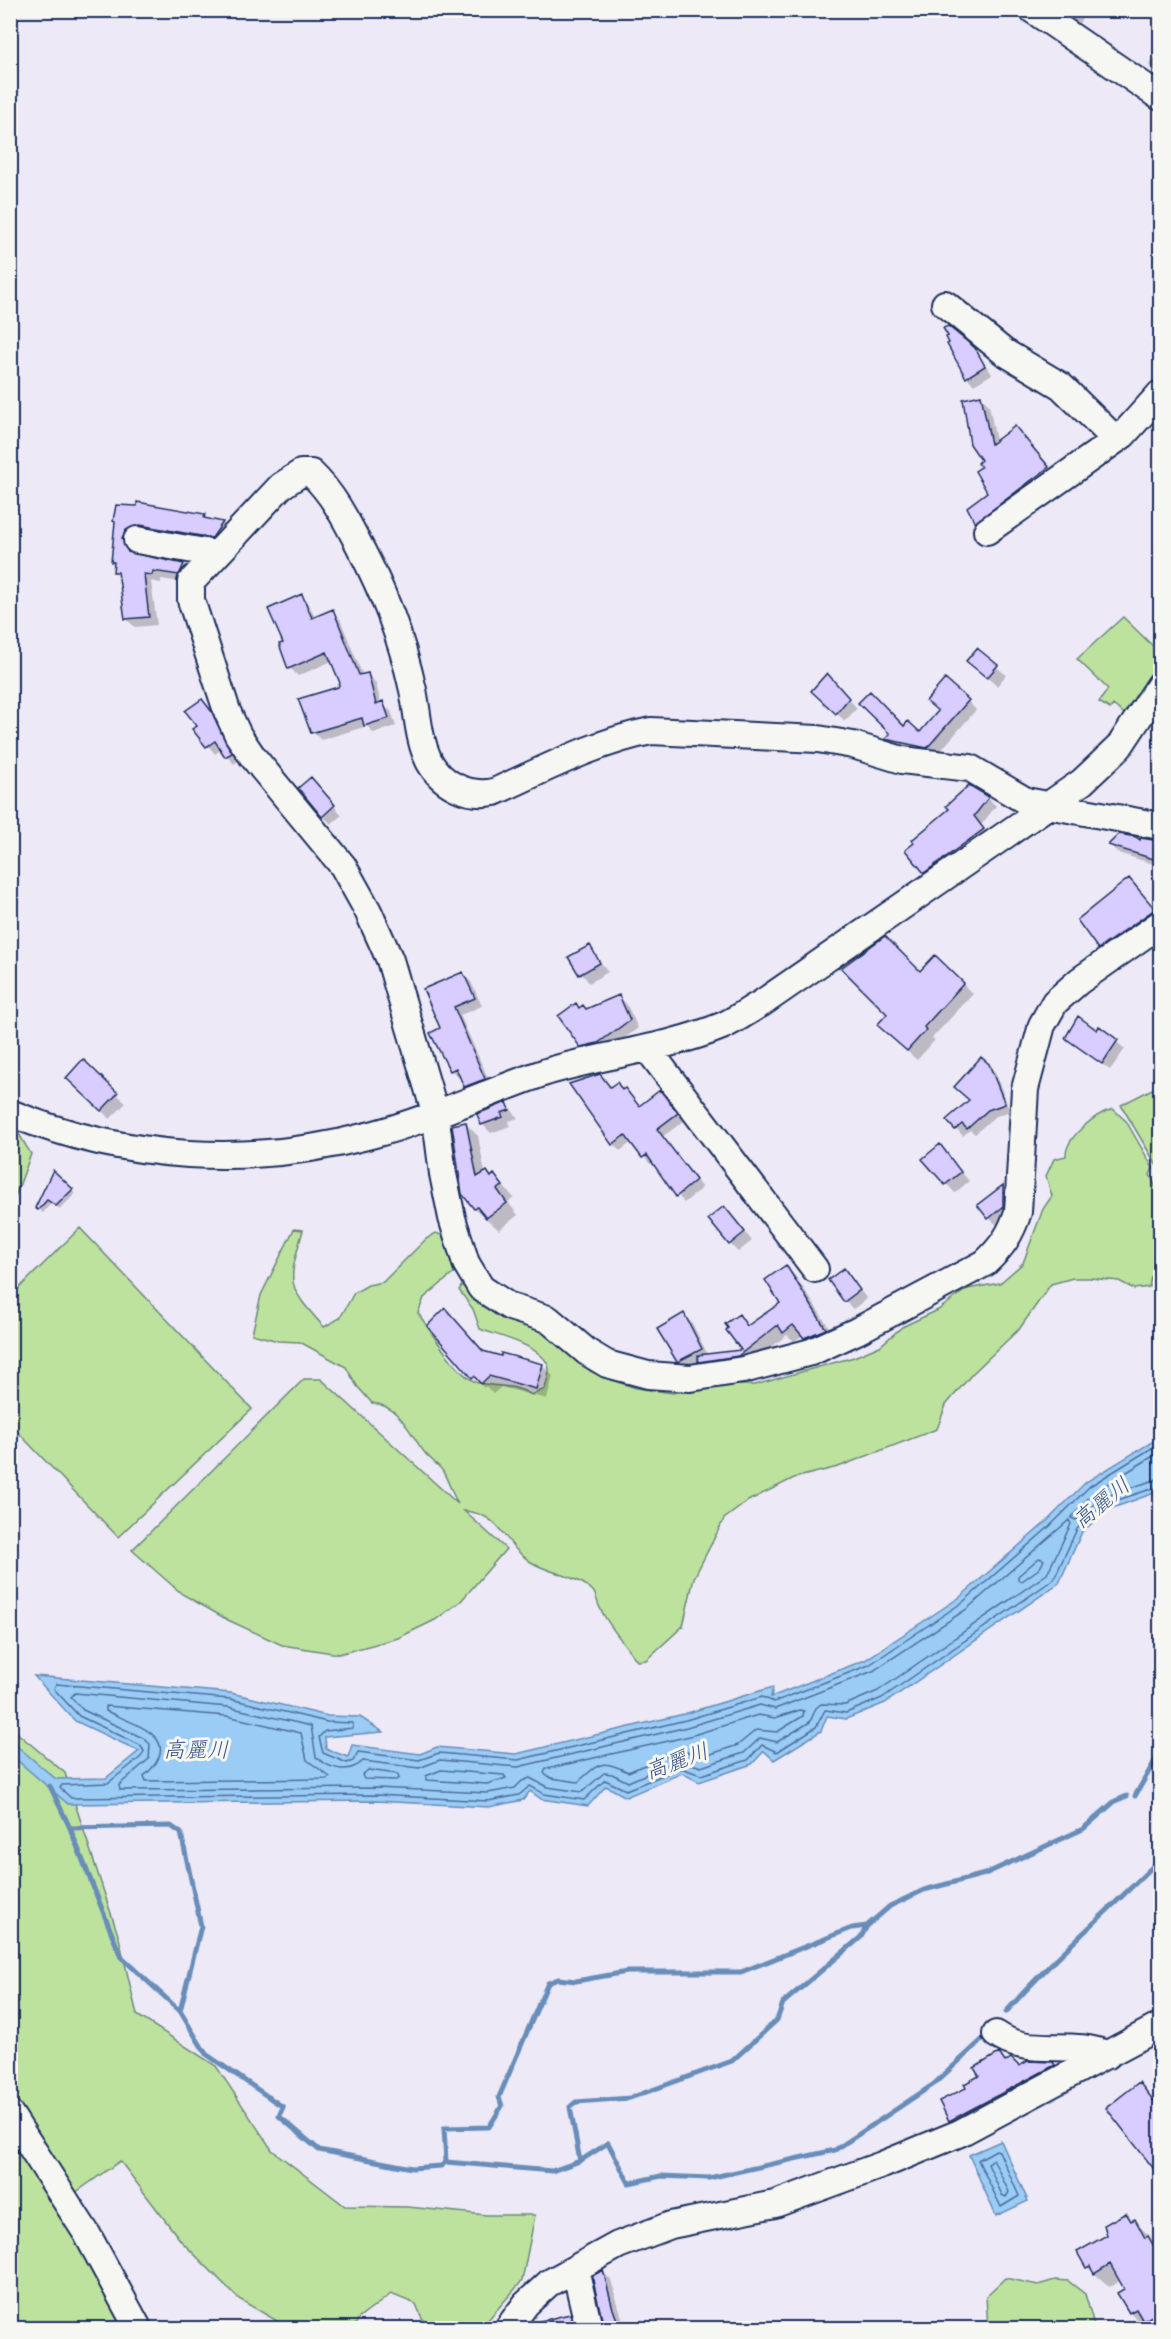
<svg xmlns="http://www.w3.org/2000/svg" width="1171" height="2339" viewBox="0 0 1171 2339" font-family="'Playpen Sans','Klee One',sans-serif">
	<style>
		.green { fill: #bce29d; stroke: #6c887e; stroke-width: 1.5 }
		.water { fill: #9accf6; stroke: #678db9; stroke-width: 1.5 }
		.shadow { fill: #0003 }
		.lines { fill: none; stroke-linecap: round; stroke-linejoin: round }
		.shore { stroke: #4e6e9b; stroke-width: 1.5 }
		.stream { stroke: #678db9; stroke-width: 5 }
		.building { fill: #d9ccfe; stroke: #1b2f5e; stroke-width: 1.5 }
		.minor-casing { stroke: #1b2f5e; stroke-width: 30 }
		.minor { stroke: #f6f6f2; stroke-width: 26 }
		.labels { text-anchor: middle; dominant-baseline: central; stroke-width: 6; stroke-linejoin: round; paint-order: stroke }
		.water-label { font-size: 22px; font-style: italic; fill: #3b5684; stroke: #f6f6f2 }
	</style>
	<rect width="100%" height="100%" fill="#ede9f6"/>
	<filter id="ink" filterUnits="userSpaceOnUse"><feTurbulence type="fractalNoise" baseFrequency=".0167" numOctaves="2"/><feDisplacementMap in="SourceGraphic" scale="12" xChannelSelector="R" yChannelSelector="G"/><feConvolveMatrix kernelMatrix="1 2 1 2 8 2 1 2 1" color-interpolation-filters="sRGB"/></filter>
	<g filter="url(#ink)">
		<path class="green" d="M1123,617L1160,653V666L1128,717L1113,705L1110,709L1099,702L1108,689L1077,659Z
			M1160,1085V1171L1121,1105Z
			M1113,1109L1126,1121L1153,1168L1150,1175L1160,1196V1274L1151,1276L1149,1287L1134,1289L1119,1281L1090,1278H1073L1051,1284L1020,1328L972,1374L946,1405L937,1429L838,1467L794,1478L748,1501L724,1519L694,1578L683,1626L646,1660L637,1661C625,1644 609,1627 600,1608C597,1603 597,1596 593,1591C577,1575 550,1574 531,1562C502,1544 503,1514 464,1511L506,1549L461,1601L435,1620L398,1638L339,1654L282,1645L228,1620L182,1594L132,1550L304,1379H321L458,1504C452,1494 448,1479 442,1470C437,1464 430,1459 425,1453C409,1433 401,1406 372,1403L357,1386L346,1367L300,1342L278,1341L252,1334L261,1295L294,1229L303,1230C288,1284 285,1284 324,1327L340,1318L354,1293L368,1285L383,1282L426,1239L436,1233L444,1236L454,1273L424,1298L418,1313C431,1331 458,1378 479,1383C500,1388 511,1383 532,1395L545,1389C546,1383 549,1376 549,1370C548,1347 498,1336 480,1329L473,1309L459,1290L465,1281L534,1325L577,1356L590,1371L608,1379L636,1388L673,1393L712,1385H755L854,1357L880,1346L902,1327L938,1310L967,1289L1000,1283L1023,1263L1043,1209L1052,1196L1046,1176L1054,1159L1066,1156C1065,1138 1096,1113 1113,1109Z
			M11,1129L19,1134L31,1154L11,1208Z
			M80,1228L252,1409L118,1537L11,1425V1296Z
			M10,1727L65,1773L119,1938L137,2015L216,2066L272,2150L345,2206L408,2207L486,2215H535L522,2281L481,2328H426L416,2304L391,2294L358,2319L354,2328H289L239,2299L181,2241L120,2161L61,2203L132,2328H11Z
			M1005,2278L1038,2285L1055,2280L1068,2281L1085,2294L1095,2328H988L986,2296Z"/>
		<path class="water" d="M1160,1437V1491L1107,1510L1082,1532L1059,1583L885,1703L846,1719L827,1716L821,1731L774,1760L764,1751L752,1764L699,1782L682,1773L626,1797L606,1786L588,1806L541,1799L530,1791L523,1800L489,1807L375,1801L68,1804L11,1755V1741L56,1779L106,1778L139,1751L75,1721L34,1676L231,1693L328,1716L360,1717L383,1732L325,1737L326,1749L348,1757L352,1745L420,1754L437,1747L516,1754L684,1714L773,1687L771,1697L865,1660L960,1597L1045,1523L1086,1482Z
			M1001,2141L1028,2201L996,2216L969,2155Z"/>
		<path class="shadow" d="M1058,10H1089L1078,24Z
			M1160,51V76L1149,65Z
			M949,345L974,349L992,374L974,385L967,377Z
			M980,396L989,405L996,441L1023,436L1056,476L984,531L976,522L989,493L983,467Z
			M1160,418V432L1154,425Z
			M117,507L204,516L209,521L223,523L231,532L221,546L130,547L133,554L183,565L192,573L187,583L161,579V583L151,581L157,625L135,627L126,619L121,577L115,571L112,562Z
			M301,596L309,604L315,618L332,611L340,619L363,676L368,675L376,683L381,704L391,711L396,726L373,733L367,726L321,740L313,732L341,683L332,661L298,676L290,668L285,644Z
			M977,650L1006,675L997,686L977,669Z
			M827,675L857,708L845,721L821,699Z
			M968,701L976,710L936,756L896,747L887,739L904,728L921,734L940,712Z
			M209,708L219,722L238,761L234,764L222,749L215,754L194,729Z
			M319,788L342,815L331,824L323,816Z
			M988,798L996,806L981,825L991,838L933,880L925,872L951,809Z
			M1160,842V866L1118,853L1110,845Z
			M1137,888L1160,916L1108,956L1079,920Z
			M589,946L608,972L589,983L570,957Z
			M935,957L973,994L932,1038L935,1040L917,1060L889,1035L920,973Z
			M463,974L471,982L482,1006L460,1015L492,1087L473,1094L461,1077L459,1078L451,1070L442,1028Z
			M619,996L627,1005L638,1028L607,1051L590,1055L582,1046L579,1009L587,1011Z
			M1100,1028L1125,1049L1110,1070L1067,1038L1097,1032Z
			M83,1062L126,1103L110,1119L68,1078Z
			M988,1065L995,1072L1010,1111L994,1117L975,1134L970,1130L963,1136L948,1120L971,1100Z
			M600,1075L611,1088L616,1084L625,1089L640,1107L667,1099L684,1121L662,1137L702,1188L684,1203L653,1162L650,1164L632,1142L620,1151L613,1144Z
			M507,1104L518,1118L509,1121L510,1126L491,1133L482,1124Z
			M466,1124L478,1136L485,1173L492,1178L494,1176L514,1198L508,1202L518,1215L499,1230L475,1209L464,1193Z
			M939,1146L969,1181L955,1193L924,1159Z
			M54,1172L75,1194L60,1209L51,1203L43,1213L37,1207Z
			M1003,1187L1011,1196V1216L998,1226L989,1218Z
			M733,1217L752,1241L738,1252L730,1244Z
			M786,1267L796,1277L835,1336L815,1347L803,1335L794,1341L787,1335L748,1365L710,1371L701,1362L686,1370L678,1361L683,1315L692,1323L708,1355L744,1351L739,1316L749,1326L782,1304Z
			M844,1270L867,1299L853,1309L845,1301Z
			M484,1353L542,1365L553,1376L547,1399L501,1387L493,1394L486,1386L484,1388L473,1377Z
			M998,2055L1006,2062L1019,2067L1053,2064L1064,2075L961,2131L951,2120L941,2101L968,2088Z
			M1139,2084L1153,2099L1160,2095V2176Z
			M1126,2215L1149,2235L1160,2251V2328H1152L1148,2324L1145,2327L1130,2312L1120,2294L1126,2290L1121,2280L1110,2287L1087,2267Z
			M603,2272L611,2280L625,2328H604Z
			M570,2315L580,2328H532Z"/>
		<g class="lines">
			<path class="shore" d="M1160,1443L1090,1486L1049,1527L963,1602L869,1665L774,1702L762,1697L686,1720L518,1760L439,1753L419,1760L358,1752L353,1761L347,1763L323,1753L319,1737L325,1731L353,1728V1723L327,1722L230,1699L56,1684L54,1689L79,1716L140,1745L144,1751L141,1757L108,1783L62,1785L60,1788L71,1798L376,1795L488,1801L519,1795L530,1786L544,1794L584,1800L605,1780L626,1790L681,1768L701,1775L748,1760L762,1745L777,1752L816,1727L825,1710L846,1713L882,1698L1054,1579L1077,1529L1103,1505L1160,1486
				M1160,1452L1094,1492L1071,1518L1076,1520L1101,1498L1160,1478
				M1069,1520L1071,1524L1047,1574L878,1691L845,1705L821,1704L816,1708L810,1722L777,1742L760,1738L744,1753L701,1767L679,1760L628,1782L612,1774L604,1773L582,1792L547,1787L530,1778L522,1781L515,1788L488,1793L376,1788L120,1790L119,1785L149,1759L150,1744L143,1738L83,1710L71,1697L75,1693L228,1707L311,1726L316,1757C331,1770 349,1774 363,1761L419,1768L440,1760L518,1767L687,1727L760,1705L775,1709L873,1671L968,1608Z
				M1039,1558L1044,1560L1040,1568L1022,1581L1018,1580V1576Z
				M106,1706L227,1716L301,1733L307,1760L330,1777L327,1779L146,1781L144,1776C187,1738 136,1725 106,1711Z
				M800,1710L804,1711L803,1716L777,1732L756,1730L738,1745L702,1757L688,1752H676L628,1772C600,1758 599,1764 578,1782L551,1778L544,1773L546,1769L690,1736L758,1715L775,1718Z
				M368,1770L397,1774L399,1778L396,1780L364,1779L362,1775Z
				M441,1770L504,1775L506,1778L487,1784L426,1780V1776Z
				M996,2150L999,2151L1019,2196L1001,2207L978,2160Z
				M993,2159L1009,2192L1006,2197L1002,2195L988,2164Z"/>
			<path class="stream" d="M50,1786L70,1828L121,1957L180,2011
				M1135,1796L1160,1752
				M70,1828L171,1826L181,1833L201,1926L180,2011L206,2054L283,2107L279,2116L319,2150L412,2168L441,2166L446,2162L444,2128L489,2127L502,2106L499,2097L548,1983L558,1979L576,1981L627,1972H741L852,1928L867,1926L890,1906L924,1890L985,1874L1083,1829L1115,1801L1127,1796
				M1006,2012C1054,1957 1109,1911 1160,1859
				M580,2161L570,2107L576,2102L630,2098L732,2061L777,2020L783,2003L861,1937L867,1926
				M446,2162L552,2171L580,2161L608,2143L629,2183L661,2176L709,2178L835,2150L934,2084L985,2037"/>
		</g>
		<path class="building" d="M948,326L975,348L985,366L966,378L947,344L949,343L946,337L948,336L943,328Z
			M981,395L991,444L1015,426L1049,467L975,523L967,507L987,492L975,471L981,467L978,463L981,460L970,444L963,399Z
			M137,502L205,514L204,518L223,522L212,538L140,525L126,530L122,538L128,552L184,564L179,575L153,571L152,575L144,574L149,617L125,619L118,572H113L114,562H111L115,522L113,521L116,505L137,506Z
			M302,594L312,618L333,609L359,675L368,673L376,704L383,701L389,718L364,726L362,718L311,733L298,699L338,687L340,683L327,652L288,669L279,644L283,643L268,609Z
			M977,648L998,665L987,678L966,661Z
			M827,673L849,698L836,714L811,691Z
			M945,679L969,700L927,748L885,739L890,734L858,703L870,691L904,726L908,721L920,732L938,711L926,701Z
			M202,699L212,712L232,753L225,757L215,741L206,747L192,729L197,726L185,711Z
			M311,777L335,805L322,817L298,788Z
			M969,785L989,797L974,816L984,829L924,873L905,850L914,843L912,840L949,809L946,806Z
			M1119,834L1136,837L1140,840V838L1161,841V855L1157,854L1156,857L1160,861L1108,845Z
			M1129,878L1155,909L1098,949L1077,920Z
			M885,936L920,971L935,955L964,983L924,1027L926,1030L907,1051L877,1025L887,1014L841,968Z
			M590,945L600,963L579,975L568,957Z
			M463,972L475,998L454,1007L485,1079L464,1087L456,1068L450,1071L430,1033L440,1028L423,989Z
			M619,995L630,1020L598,1043L580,1047L558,1016L576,1003L579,1008L583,1005L586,1009Z
			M1078,1016L1097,1030L1099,1026L1118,1040L1102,1064L1065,1038Z
			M981,1057L989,1064L1005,1104L988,1110L967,1129L962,1124L955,1130L946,1120L969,1100L954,1087Z
			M83,1059L118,1093L101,1111L66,1078Z
			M600,1074L610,1087L617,1082L622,1090L625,1088L639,1106L660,1090L678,1113L657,1129L696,1180L676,1197L647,1155L642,1158L625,1135L612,1145L569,1084Z
			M507,1102L510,1110L501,1113L503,1117L481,1125L477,1114Z
			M466,1122L477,1177L487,1171L491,1177L494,1174L503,1186L497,1189L507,1203L486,1218L477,1207L474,1209L462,1194L452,1125Z
			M940,1144L961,1172L945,1185L922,1159Z
			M53,1170L73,1189L56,1206L47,1200L38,1210L35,1208Z
			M1003,1185V1207L988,1219L977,1205Z
			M724,1206L745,1232L729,1245L708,1219Z
			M786,1265L826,1329L804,1338L793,1325L783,1333L778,1325L738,1356L698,1362V1355L741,1350L726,1330L728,1328L725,1324L739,1314L747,1326L780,1303L765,1280Z
			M844,1268L860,1290L844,1302L828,1280Z
			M445,1308L483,1351L501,1356V1353L543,1364L536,1389L489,1376L481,1384L474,1376L472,1378L427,1326Z
			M684,1313L702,1349L677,1362L657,1329Z
			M999,2053L1005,2062L1011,2058L1019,2066L1028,2061L1053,2062L1055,2065L949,2121L939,2101L966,2088L964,2084L979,2076L974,2068Z
			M1139,2082L1161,2110V2178L1106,2108Z
			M1126,2213L1131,2221L1135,2219L1145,2238L1148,2236L1161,2259V2311L1143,2321L1136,2309L1129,2313L1117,2293L1124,2289L1110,2264L1094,2274L1090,2266L1086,2268L1077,2252L1107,2235L1104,2225Z
			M603,2270L613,2309L620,2328H604L592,2276Z
			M570,2314L574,2328H533L532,2323Z"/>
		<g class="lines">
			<g class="minor-casing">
				<path id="minor" d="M1033,10L1160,97
					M945,304L1004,352L1061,386L1116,440
					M987,531L1123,435L1160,394
					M137,540L216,554
					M1160,826L1026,801L970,768L902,760L853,745L818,739L651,731C596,742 545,769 494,792C468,797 442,785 429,761C418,738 418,714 413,690C401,636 384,593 359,545C345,518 333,494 311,473H301L281,486L191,582V600L227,711L238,735L253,757L343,866L368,911L390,960L435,1112L443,1174L452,1218L466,1263L481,1288L510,1307L548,1319L587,1352L607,1364L648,1375L690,1378L743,1370L811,1352L857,1331L985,1263C1002,1247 1011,1234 1018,1212L1025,1089L1042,1025L1055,1002L1079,981L1160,924
					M647,1048L815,1269
					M10,1113C126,1160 250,1168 371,1135C431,1119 488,1092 546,1072C604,1054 666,1049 722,1026C736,1020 749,1010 762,1003L1082,782L1119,747L1160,685
					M996,2034C1028,2058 1072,2038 1108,2055
					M10,2114L87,2234L138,2328
					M575,2269L589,2328
					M508,2328L526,2304L549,2283L618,2245L671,2225L775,2204L882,2165L960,2133L1160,2026"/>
			</g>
			<use href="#minor" class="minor"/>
		</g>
	</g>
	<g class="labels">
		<g class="water-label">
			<text transform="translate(1100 1501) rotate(-39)">高麗川</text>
			<text x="196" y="1747">高麗川</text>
			<text transform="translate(676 1759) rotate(-20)">高麗川</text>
		</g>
	</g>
	<rect width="1171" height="2339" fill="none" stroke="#f6f6f2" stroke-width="36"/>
	<rect x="18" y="18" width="1135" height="2303" fill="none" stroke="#1b2f5e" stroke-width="2" filter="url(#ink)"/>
</svg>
